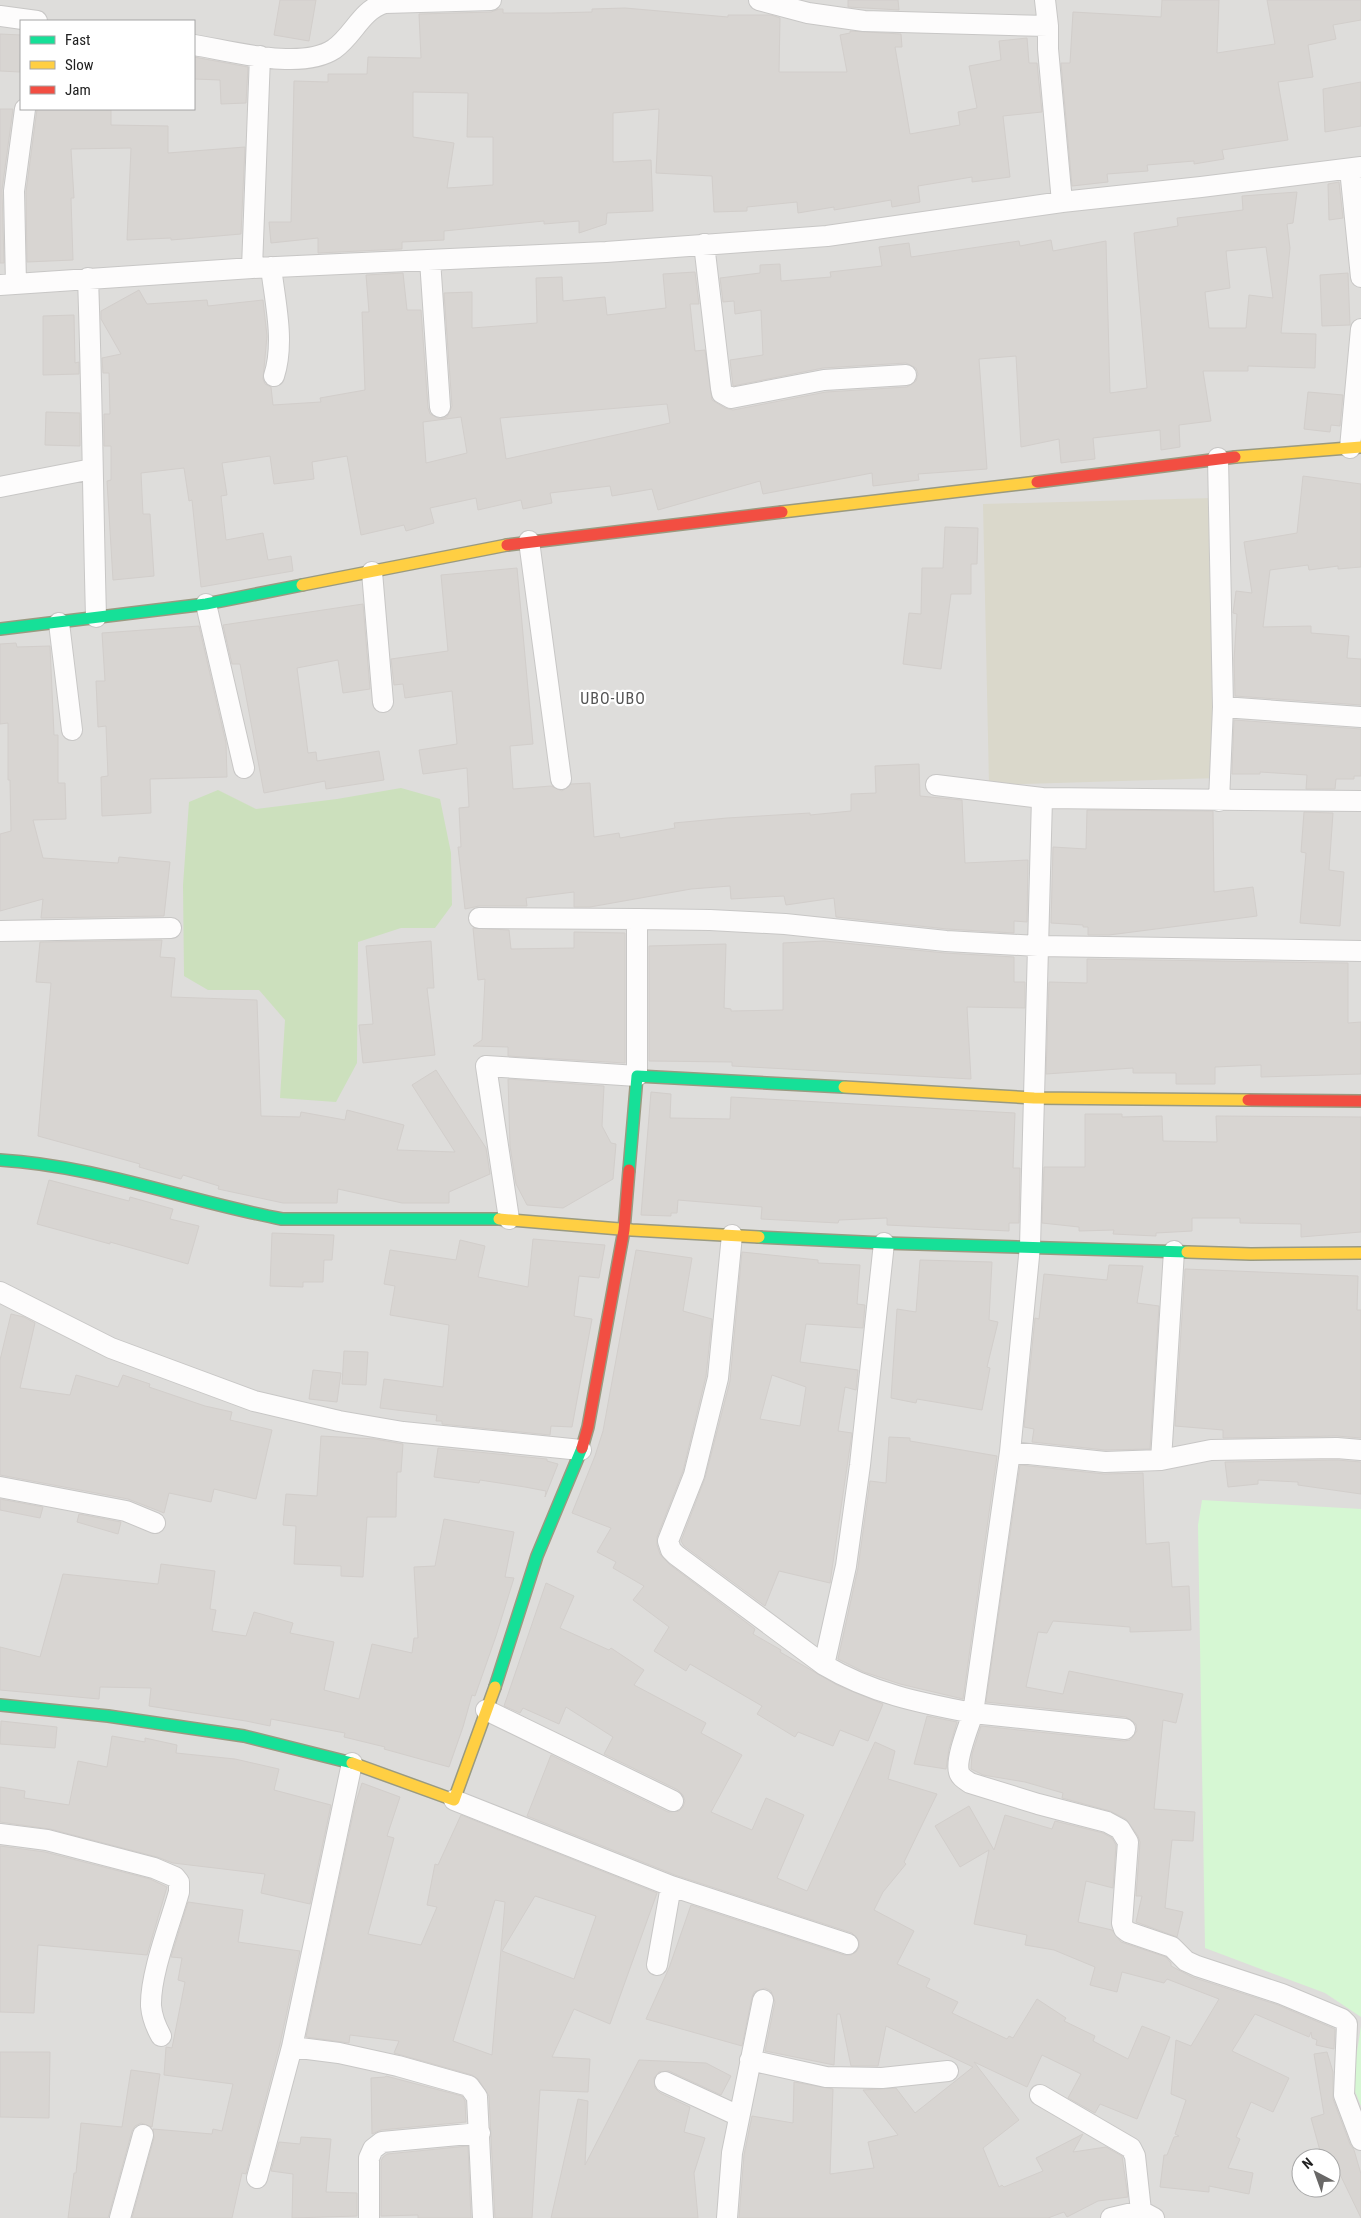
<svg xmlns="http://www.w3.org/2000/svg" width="1361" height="2218" viewBox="0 0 1361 2218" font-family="'Roboto Condensed',sans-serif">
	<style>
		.residential { fill: #dedddb; fill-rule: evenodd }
		.construction { fill: #dad8cb }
		.forest { fill: #cce0bd }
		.park { fill: #d6f7d3 }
		.building { fill: #d8d5d2; stroke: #d2cecb; fill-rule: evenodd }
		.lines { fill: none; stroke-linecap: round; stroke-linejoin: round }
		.street-casing { stroke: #c8c7c6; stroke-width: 22 }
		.fast-casing { stroke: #9a9a80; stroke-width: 14 }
		.slow-casing { stroke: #9a9a80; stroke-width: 14 }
		.jam-casing { stroke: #9a9a80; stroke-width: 14 }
		.street { stroke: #fdfcfc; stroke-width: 20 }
		.fast { stroke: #16e098; stroke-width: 11 }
		.slow { stroke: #ffcf43; stroke-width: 11 }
		.jam { stroke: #f24e42; stroke-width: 11 }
		.labels { text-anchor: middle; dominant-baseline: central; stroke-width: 4.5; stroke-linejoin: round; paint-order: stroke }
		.quarter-label { font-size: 16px; letter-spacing: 1px; fill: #545454; stroke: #fff }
	</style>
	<rect width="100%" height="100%" fill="#efedea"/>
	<path class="residential" d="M0,0H1361V2218H0ZM21,21H194V109H21ZM1301,2158H1331V2188H1301Z"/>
	<path class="construction" d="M1213,498L1219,778L989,785L983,504Z"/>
	<path class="forest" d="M401,788L440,799L451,853L452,905L435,928H401L358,942L357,1063L336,1102L280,1098L285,1020L259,990H208L184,976L183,885L189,802L218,790L256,809L337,799Z"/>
	<path class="park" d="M1202,1500L1361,1509V2017L1325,1993L1205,1948L1198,1525Z
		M1361,2026V2106L1352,2084Z"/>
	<path class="building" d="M280,0H316L309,41L274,35Z
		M848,0H898L899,10L848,7Z
		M1162,0H1219L1217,53L1275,44L1267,0H1361V20L1333,25L1336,39L1308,45L1313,77L1278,82L1288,140L1222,150L1224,159L1194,164V161L1147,165L1148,171L1107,174L1108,182L1072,186L1061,63H1070L1073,12L1161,17Z
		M625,8L728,17V15H771L780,18L779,72H847L840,35L850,33V31L901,34L902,47H895L910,134L960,125L958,112L977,108L969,66L1001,60L999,41L1027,38L1029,63H1037L1042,112L1003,116L1010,177L972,182V177L918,186L920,202L892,207L891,200L834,210V207L798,213L797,202L747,207V211L714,212L712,176L656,173L659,109L613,113V162L651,160L653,211L607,213L606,224L579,233V221L544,224V221L444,231V240L402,242V249L318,253V238L271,243L269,222H291L294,81L328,82V74H367L368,57L421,58L419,14L491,12L499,9H503V13H552L592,12V9ZM413,92L468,93L467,137H493V185L447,188L454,143L413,137Z
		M0,34L21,35L20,72L0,71Z
		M194,57L248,67L246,103L221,104L220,80L194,79Z
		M1361,82V126L1325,132L1323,89Z
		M0,109H13L2,190L4,263H0Z
		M37,109L111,110V125L168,126V153L245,147L241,234L171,240V238L127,240L131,148L71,149L74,198H71L73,260L27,262L26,192Z
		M1339,182L1343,218L1329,220L1328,184Z
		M1297,192L1293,223L1287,224L1290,248L1281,333L1316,334L1315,368L1248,366V371H1203L1211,421L1179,425L1180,447L1161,450L1160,430L1093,438L1095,459L1068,462L1061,463L1059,439L1021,447L1016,356L979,359L987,469L918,474L919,480L873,486L872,473L763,494L760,481L658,510L652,489L612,496L610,486L550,493L552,503L523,509L521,500L478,510L476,498L430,508L434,523L406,531L404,525L361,535L347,456L312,462L314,479L274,484L270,456L222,463L227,495L221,496L226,540L263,533L268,560L291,556L293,571L201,587L192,500L189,501L184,468L141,473L143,514H150L154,576L113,580L107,481L111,480V446H104V414H110L109,373H103L102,358L121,354L101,319V311L139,290L147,304L207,300L208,306L263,300L267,336L263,379L265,384L271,387L273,405L321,402L320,398L365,390L362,312H369L366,275L403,273L407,310H421L428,408L430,414L440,419L447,417L452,406L444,293L472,292V328L537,323L536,278L562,277L563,301L605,297L607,315L666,308L663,274L695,272L699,304H690L695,351L705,350L712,400L725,408L733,410L826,392L907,387L916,381L918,374L916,368L906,363L823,368L733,386L730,360L763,355L761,310L735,314L734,301L723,302L720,278L760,273V265L780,264L781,281L831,277L830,272L882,266L879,247L909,243L911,257L1019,241L1020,246L1051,240L1053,251L1106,241L1110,393L1147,388L1134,233L1178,226L1177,218L1243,210L1242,196ZM1266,247L1273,298L1249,295L1246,328H1209L1205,292L1230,288L1226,251ZM667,404L670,423L506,459L500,418ZM461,417L467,453L426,463L423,422Z
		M1348,273L1350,325L1322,326L1320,275Z
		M74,315L75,363L79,362V374L43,375V316Z
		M1308,392L1343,395L1340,426L1331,425L1330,432L1304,429Z
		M46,412L80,413V446L45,445Z
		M1303,476L1361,484V567L1338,569V566L1309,570L1308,565L1270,570L1263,627L1311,626V633L1349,636L1347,658L1361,659V705L1235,696L1234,660L1237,614L1233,613L1236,591L1252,593L1244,542L1297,533Z
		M945,527L978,528L977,564H971V594H951L941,669L903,664L909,613L921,614L922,568H943Z
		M517,568L533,744L510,746L513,789L551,786L562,791L571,784L590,783L594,837L619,833L620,838L675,828L674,823L727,818L810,813V815L851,811V794L876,793L875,766L919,764L920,796L962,800L965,863L1028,860L1027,922L1014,921V933L947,929L836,917L834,898L786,905L784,896L731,899L730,886L691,889L590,907H574V892L526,898L527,906H479L465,909L458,847H461L459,808L469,807L467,768L423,774L419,750L457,744L452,691L405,698L403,684L394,685L391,659L448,651L441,575Z
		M363,604L370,689L343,693L338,660L297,668L308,753L316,752L317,761L379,751L384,780L326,789L325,781L264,793L240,664H232L223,625Z
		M199,626L226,743L227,777L150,779L151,813L102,816L101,777L108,776L106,726L98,727L96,681H105L102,633Z
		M16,643L17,647L50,646L54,735H58V783H65L66,819L33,820L43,858L118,863L119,857L170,862L164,916L41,918L43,899L0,911V834L11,831L10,780H8V723L0,724V644Z
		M1234,720L1361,729V776H1354V779H1336L1335,789H1306L1307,775L1260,772V774H1232Z
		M1087,810L1213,811L1214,892L1253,887L1257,916L1109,935H1088V927H1083V925L1051,923L1053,847L1086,849Z
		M1304,812L1333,813L1329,870L1344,872L1340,926L1300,923L1306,853L1301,852Z
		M473,928L509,930L511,949L574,948V932L625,933V1063L508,1056V1047L473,1046L482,1040L485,979L478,980Z
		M162,940L160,957L175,958L171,997L257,1000L261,1116L300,1117L301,1112L345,1120L347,1110L404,1125L397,1150L455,1152L412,1085L436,1070L486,1148L490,1174L449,1192V1203H402L338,1189L337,1203H283L218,1189L219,1186L183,1175L181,1179L139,1167L140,1164L38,1136L51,983L36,982L40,942Z
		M431,941L434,988H427L435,1055L363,1063L359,1025L373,1024L366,946Z
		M824,941L945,953L1014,957V982H1025V1008L967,1007L971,1079L732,1066V1062L649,1061V946L726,944L724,1008L731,1009V1011L783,1010V943Z
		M1087,959L1348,963V1023L1361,1022V1074L1261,1077V1065L1215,1067V1084H1176V1073H1133V1068L1046,1074L1049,982L1087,983Z
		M508,1079L604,1086L602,1126L611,1143L616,1144L613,1179L563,1208L527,1205L516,1184L510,1146Z
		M651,1092L671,1094L670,1118L730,1119L731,1097L1015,1113L1013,1168H1020L1019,1223H1009V1231L887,1225V1218L839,1220L838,1223L761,1219L762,1207L678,1200L677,1213H671V1216L641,1215Z
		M1085,1114H1122V1117L1162,1116L1163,1141L1217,1142L1216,1116L1361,1117V1232L1301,1237V1224L1240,1223V1218H1192V1231L1156,1233V1236L1113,1234L1114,1230L1079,1231V1227L1042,1223L1044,1167H1085Z
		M49,1180L129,1201L130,1197L173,1209L170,1219L199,1226L188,1264L110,1242V1244L37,1224Z
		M272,1233L334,1235L332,1260H324L323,1282H303V1287L270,1286Z
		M533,1239L605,1245L599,1278L579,1276L574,1316L592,1319L572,1427L551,1426L550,1435L442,1424V1421H436L437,1415L380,1408L384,1379L443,1387L449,1325L390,1315L395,1286L384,1284L390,1250L456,1260L460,1240L485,1246L478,1277L528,1287Z
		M636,1250L692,1258L683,1311L712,1319L706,1376L683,1471L657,1537V1545L660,1554L669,1564L755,1629L753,1634L781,1650L780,1652L837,1685L883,1704L868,1741L840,1730L833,1746L798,1732L795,1737L757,1714L762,1706L690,1664L686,1671L654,1651L669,1627L633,1600L644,1586L613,1568L616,1562L597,1552L611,1528L572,1513L595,1456L603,1431Z
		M742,1252L818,1260V1263L860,1265L857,1304L865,1305L863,1328L806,1324L800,1362L858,1370L856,1390L845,1387L838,1431L852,1433L830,1583L779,1571L765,1606L684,1546L681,1541L705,1478L730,1381ZM772,1375L806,1387L800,1426L760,1419Z
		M920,1260L992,1262L989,1320L998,1322L987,1367L990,1368L982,1410L917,1399L916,1403L891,1398L897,1309L916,1312Z
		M1109,1265L1143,1266L1137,1303L1159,1306L1150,1449L1105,1450L1032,1442L1034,1429L1024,1427L1035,1318L1039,1319L1044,1274L1107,1280Z
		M1185,1269L1358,1276L1357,1310H1361V1438L1337,1436L1223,1438V1430L1175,1426Z
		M11,1314L24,1317L35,1323L20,1388L70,1395L76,1375L118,1387L123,1375L150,1384L149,1387L205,1406L232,1412L230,1420L272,1430L256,1499L214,1489L211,1502L169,1493L164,1513L128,1499L0,1475V1360Z
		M344,1351L368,1352L366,1385L342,1384Z
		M313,1370L341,1373L337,1402L309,1399Z
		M321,1436L375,1439L403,1444L401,1472H397L396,1517H367L363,1577L341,1576V1566L294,1564L296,1526L283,1525L286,1494L317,1496Z
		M889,1437L910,1438V1441L997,1456L963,1699L900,1684L864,1672L838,1659L858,1568L870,1481L886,1483Z
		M438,1448L547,1459V1461L558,1464L545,1497L546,1491L525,1487L480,1480L479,1483L434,1477Z
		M1337,1460L1361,1462V1494L1298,1485V1482L1258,1480V1484L1228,1487L1225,1462Z
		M1020,1465L1104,1474L1143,1473L1146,1544L1169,1542L1172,1587L1189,1586L1191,1630L1130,1632V1627L1053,1621L1047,1633L1038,1632L1026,1687L1063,1694L1069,1671L1183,1694L1176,1723L1163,1720L1154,1809L1195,1812L1193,1841L1172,1840L1165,1908L1183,1912L1177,1937L1136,1922L1142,1896H1136L1140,1842L1138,1836L1126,1819L1110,1811L1062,1798L1063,1793L1025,1782L983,1775L971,1769L972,1754L981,1726L1124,1741L1130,1740L1137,1731L1136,1724L1126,1717L986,1702Z
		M0,1499L43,1507L40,1518L0,1510Z
		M79,1514L121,1522L118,1534L77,1522Z
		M444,1519L514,1532L505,1577L514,1578L496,1636L475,1696L472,1695L463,1727L449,1767L384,1749L385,1747L344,1737L345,1733L271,1719L270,1726L246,1721L149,1706L151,1688L100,1687L99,1699L0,1690V1647L40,1657L63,1574L158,1584L161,1564L215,1571L210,1609L216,1610L212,1631L246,1636L254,1612L293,1623L290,1633L334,1642L324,1690L359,1699L372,1644L412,1653L414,1638H418L414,1567L435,1566Z
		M546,1583L574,1596L560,1628L609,1650L611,1648L644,1670L634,1685L706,1723L701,1733L742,1755L711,1812L752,1830L766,1798L804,1815L777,1878L807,1891L875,1742L895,1751L888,1779L937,1794L904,1862L906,1864L883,1892L874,1910L914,1931L897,1964L930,1979L926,1987L958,2002L952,2013L1007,2039L1009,2036L1013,2038L1037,1999L1066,2018L1064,2021L1095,2036L1093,2041L1128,2059L1142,2026L1170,2037L1137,2119L1100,2104L1095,2113L1068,2098L1081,2074L1042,2055L1027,2087L974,2062L1019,2120L983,2148L999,2187L1002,2185L1004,2187L1043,2171L1036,2158L1083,2134L1073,2152L1106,2147L1122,2156L1128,2197L1098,2201L1067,2217L1064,2212L1048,2218H739L744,2155L752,2116L793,2123L794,2082L833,2089L830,2174L874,2168L868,2142L898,2135L863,2090L896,2088L915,2113L973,2067L886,2026L878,2066H851L840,2014H837L834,2065L765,2051L775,2002L771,1991L765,1988L754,1992L752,1997L742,2046L646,2019L669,1968L691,1905L844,1955H851L856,1952L859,1947V1941L852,1933L675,1875L527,1816L551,1755L668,1812L679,1811L683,1807L685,1801L683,1795L678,1790L604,1754L613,1737L566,1707L559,1724L523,1708L520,1713L504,1706Z
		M927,1716L957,1722L949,1749L946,1769L914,1764Z
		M1,1721L57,1727L55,1748L0,1744Z
		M112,1736L145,1742V1738L177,1745L176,1753L235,1759L279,1769L274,1790L331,1805L310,1904L261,1893L265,1874L173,1863L157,1857L50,1829L0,1822V1787L25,1791L24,1798L69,1805L78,1761L107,1767Z
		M362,1783L400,1797L387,1836L394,1838L368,1934L421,1945L437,1907L427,1905L435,1864L438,1865L461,1815L657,1893L610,2024L574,2009L552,2057L590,2059L588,2092L540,2090L532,2218H495L489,2096L478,2079L472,2075L394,2053L399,2041L350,2035L349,2043L306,2037L355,1805ZM535,1896L596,1916L574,1979L502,1951ZM495,1900L505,1902L492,2055L453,2041Z
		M969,1806L994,1850L1005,1815L1052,1829L1055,1821L1103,1833L1112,1838L1116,1845L1113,1888L1086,1881L1078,1922L1112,1930L1121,1942L1166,1957L1171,1963V1966L1192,1977L1278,2005L1335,2029L1334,2049L1316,2045L1317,2040L1312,2038L1311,2032L1309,2037L1255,2014L1232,2051L1289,2078L1273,2112L1251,2102L1236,2137L1240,2139L1228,2168L1253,2173L1249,2194L1209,2186V2192L1160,2187L1164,2155H1167L1174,2137L1179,2136L1175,2134L1186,2100L1171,2094L1176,2040L1191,2046L1219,1999L1167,1979L1164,1983L1122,1972L1117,1992L1090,1985L1095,1967L1054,1950L1025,1945L1027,1935L974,1924L989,1850L960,1867L935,1826Z
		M0,1846L45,1852L150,1879L167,1887L147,1955L38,1945L34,2013L0,2012Z
		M188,1902L243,1910L238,1942L300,1951L280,2044L246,2174L242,2173L232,2218H132L154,2138L153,2129L212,2134L213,2129L222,2131L233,2084L164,2075L166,2047L172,2048L185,1982L178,1980L182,1958L171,1957Z
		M0,2052H50L49,2118L0,2117Z
		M1327,2052L1333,2072V2099L1350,2144L1354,2150L1361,2174V2218L1335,2164L1331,2165V2158H1322L1311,2118L1324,2114L1314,2054Z
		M639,2060L706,2063L731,2076L721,2095L669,2071L659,2072L654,2078L655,2088L660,2093L690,2107L684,2132L705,2138L694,2173L698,2218H551L578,2099L588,2101L585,2165Z
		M131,2070L160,2074L152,2127L141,2123L135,2126L132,2131L108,2218H68L74,2173H76L81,2123L122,2127Z
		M386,2076L462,2096L465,2101L466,2122L381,2130L372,2134L371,2078L385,2077Z
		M301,2137L331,2139L326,2192L357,2193V2216L292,2218L293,2174L271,2171L279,2142L300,2144Z
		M468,2146L471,2218H418V2215L381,2216V2161L383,2157L387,2154Z"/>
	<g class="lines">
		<g class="street-casing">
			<path id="street" d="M759,0L808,13L864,21L1048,26V49L1062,202
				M1045,0L1048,26
				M0,16L37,21
				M194,45C232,51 301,71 334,49C354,35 361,10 385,3L491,0
				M1350,169L1361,277
				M704,244L721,388L722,393L731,398L824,380L906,375
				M430,260L440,407
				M271,267C275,302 285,342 274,376
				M252,268L260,56
				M88,278C92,391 93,504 96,617
				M16,284L14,191L25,109
				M0,285L252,268L606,252L827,236L1062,202L1201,187L1361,167
				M1350,448L1361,329
				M1218,458L1223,707L1219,801
				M0,487L92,469
				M529,541L561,779
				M372,572L383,702
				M206,604L244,768
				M59,623L72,730
				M1223,707L1361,717
				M936,785L1042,798
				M1361,801L1042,798L1030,1246L1010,1452L1105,1462L1161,1460L1211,1450L1337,1448L1361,1450
				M479,918L637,919
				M0,931L171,928
				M509,1219L486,1066L637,1076V919L710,920L785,924L946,941L1038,946L1361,951
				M732,1235L718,1378L694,1475L668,1541L671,1550L676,1555L824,1665C871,1693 920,1703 973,1713L1010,1452
				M0,1292L111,1348L254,1401L339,1421L403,1432L581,1450
				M1161,1460L1174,1251
				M0,1487L126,1511L155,1523
				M824,1665L846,1566L860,1465L884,1243
				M486,1710L673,1801
				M1125,1729L973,1713C969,1726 955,1759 959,1772C960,1777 966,1780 970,1783L1038,1804L1107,1822L1120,1829L1128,1842L1122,1923L1124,1929L1128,1932L1172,1947L1186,1961L1197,1966L1282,1994L1342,2019L1347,2024L1344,2095L1361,2140
				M352,1763L292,2047L339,2053L398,2066L469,2086L477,2097L483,2218
				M454,1800L671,1886L657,1965
				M0,1834L47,1840L154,1868L175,1877L179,1882V1892C170,1924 150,1974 151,2006C152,2017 156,2027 161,2036
				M671,1886L848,1944
				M750,2060L826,2077L882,2078L948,2071
				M665,2082L739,2116
				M1040,2095L1131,2148L1135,2156L1141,2211
				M257,2178L292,2047
				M120,2218L143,2135
				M369,2218V2158L373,2149L382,2142L480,2133
				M727,2218L732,2153L763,2000
				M1111,2218L1141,2211L1154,2218"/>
		</g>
		<g class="fast-casing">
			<path id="fast" d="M0,629L206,604L302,585
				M0,1160C98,1166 186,1201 282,1219H499
				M629,1170L637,1076L844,1087
				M759,1237L884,1243L1187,1252
				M495,1687L537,1556L582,1448
				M0,1705L108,1716L244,1736L352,1763"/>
		</g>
		<g class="slow-casing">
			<path id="slow" d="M1235,457L1361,447
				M782,512L1037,482
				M302,585L507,545
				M844,1087L1034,1098L1248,1100
				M499,1219L632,1230L759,1237
				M1187,1252L1251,1254L1361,1253
				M352,1763L454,1800L495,1687"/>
		</g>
		<g class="jam-casing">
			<path id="jam" d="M1037,482L1235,457
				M507,545L782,512
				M1248,1100L1361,1101
				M582,1448L588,1427L624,1230L629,1170"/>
		</g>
		<use href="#street" class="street"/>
		<use href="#fast" class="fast"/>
		<use href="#slow" class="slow"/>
		<use href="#jam" class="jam"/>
	</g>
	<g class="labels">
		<g class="quarter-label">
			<text x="613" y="698">UBO-UBO</text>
		</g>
	</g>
	<rect x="20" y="20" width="175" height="90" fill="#ffffff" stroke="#a6a6a6"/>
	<rect x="30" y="36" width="25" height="8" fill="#16e098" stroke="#a6a6a6"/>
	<text x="65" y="45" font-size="15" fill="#212121">Fast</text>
	<rect x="30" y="61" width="25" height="8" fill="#ffcf43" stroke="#a6a6a6"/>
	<text x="65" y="70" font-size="15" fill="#212121">Slow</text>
	<rect x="30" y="86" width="25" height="8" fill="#f24e42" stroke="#a6a6a6"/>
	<text x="65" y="95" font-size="15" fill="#212121">Jam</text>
	<g transform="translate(1316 2173) rotate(319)"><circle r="24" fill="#ffffff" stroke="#a6a6a6"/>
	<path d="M0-4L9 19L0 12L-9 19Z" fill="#696867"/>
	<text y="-8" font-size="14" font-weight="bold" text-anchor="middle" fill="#212121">N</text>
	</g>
</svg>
